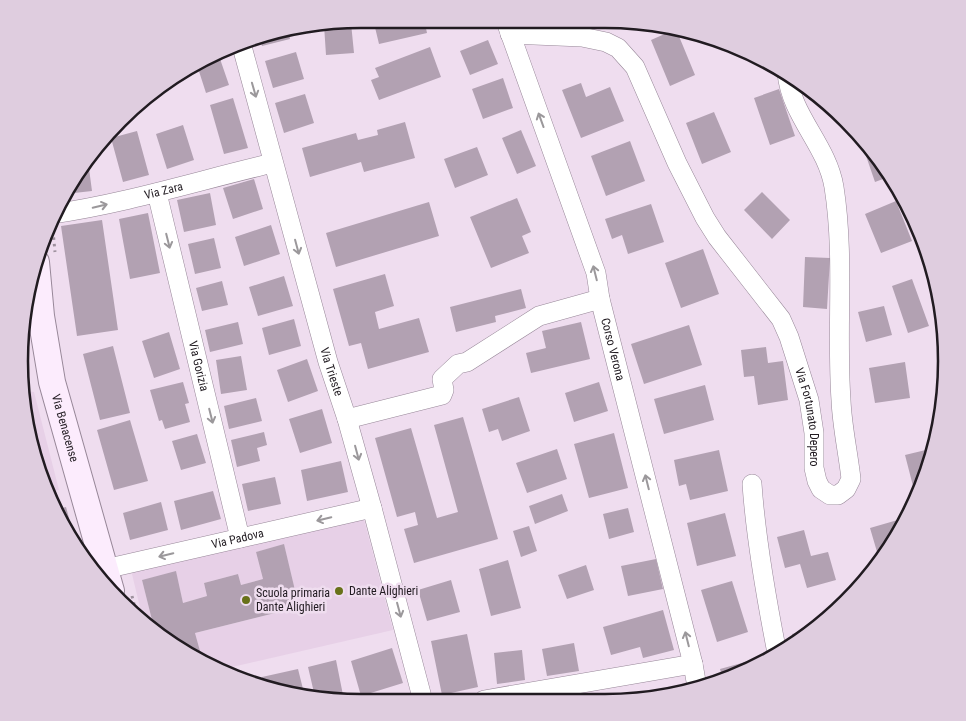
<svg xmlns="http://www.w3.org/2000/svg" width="966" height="721" viewBox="0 0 966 721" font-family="'Roboto Condensed',sans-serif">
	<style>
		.built { fill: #e7d0e7 }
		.building { fill: #b2a1b2 }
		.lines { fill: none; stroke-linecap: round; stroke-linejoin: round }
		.street-casing { stroke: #978798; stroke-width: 20 }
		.secondary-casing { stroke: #978798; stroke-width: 28 }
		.path { stroke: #9e919e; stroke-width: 3; stroke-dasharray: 2.5 4; stroke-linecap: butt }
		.street { stroke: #fff; stroke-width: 19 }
		.secondary { stroke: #fcecfd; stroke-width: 26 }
		.oneway { stroke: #9b989b }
		.poi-dot { fill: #687119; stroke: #efddef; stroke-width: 2 }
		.labels { text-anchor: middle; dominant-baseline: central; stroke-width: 5; stroke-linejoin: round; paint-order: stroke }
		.street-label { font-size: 12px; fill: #211b21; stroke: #efddef }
		.poi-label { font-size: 12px; fill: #211b21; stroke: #efddef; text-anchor: start }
		.rim { fill: none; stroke: #211b21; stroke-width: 2.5 }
	</style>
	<rect width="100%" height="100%" fill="#efddef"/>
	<path class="built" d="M21,390L34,392L59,490L49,492L37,471Z
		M363,516L393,630L219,670L186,654L200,651L195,633L299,607L284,545L256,552L263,579L241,585L238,574L204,583L207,596L183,603L176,572L142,580L155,632L144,624L131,570Z"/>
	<path class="building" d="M373,19H424L427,33L379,44Z
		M446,19H476L450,29Z
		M351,23L354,53L326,55L324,25Z
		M288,28L290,39L262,46L259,36L272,30Z
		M676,29L695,75L670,86L651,40Z
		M488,40L498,64L470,75L460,51Z
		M430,47L441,77L379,100L371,80L379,77L375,68Z
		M296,52L304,79L273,88L265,61Z
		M218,53L229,85L206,93L196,62Z
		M503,78L513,108L483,119L472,89Z
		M581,83L586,97L610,87L624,121L581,138L562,90Z
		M779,89L795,136L770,145L754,98Z
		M305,94L314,123L284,133L275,103Z
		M233,98L248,148L224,154L210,105Z
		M714,112L731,152L702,164L686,123Z
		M405,122L415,158L364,172L361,162L310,177L302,148L356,133L358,140L378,135L377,130Z
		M183,125L194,160L167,169L156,134Z
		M521,130L536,166L517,174L502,138Z
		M137,131L149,175L123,182L111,138Z
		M630,141L645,181L606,196L591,156Z
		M477,147L488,175L455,188L444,159Z
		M871,148L877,153L891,176L875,182L864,150Z
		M88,161L92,191L65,194Z
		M254,179L263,209L233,219L223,188Z
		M762,192L790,220L772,239L744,210Z
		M210,193L216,225L184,232L177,200Z
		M517,198L531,232L522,236L529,253L491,268L470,217Z
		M896,201L912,241L881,253L865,214Z
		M429,202L439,236L336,267L326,233Z
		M651,204L664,242L628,254L622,235L612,239L605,219Z
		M148,213L160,273L130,279L119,219Z
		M102,220L118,330L77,336L61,226Z
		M271,225L280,254L244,266L235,237Z
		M214,238L221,268L195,274L188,244Z
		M703,249L719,294L681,308L665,263Z
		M805,257L830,258L827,309L803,307Z
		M385,274L394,306L375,312L379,329L419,318L429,352L368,369L361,343L349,346L333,289Z
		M284,276L293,306L258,316L249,287Z
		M912,279L929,326L908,333L892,286Z
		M222,281L228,305L202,311L196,288Z
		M521,289L526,308L495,316L496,322L456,332L450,307Z
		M884,306L892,335L866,342L858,312Z
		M294,319L301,346L269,355L262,328Z
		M238,322L243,344L210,352L205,330Z
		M581,322L590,359L531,373L526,353L546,348L542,331Z
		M689,325L702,365L644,384L631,344Z
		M169,332L180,369L154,378L142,341Z
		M113,346L130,413L100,420L83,354Z
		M766,347L768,363L783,361L788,400L758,405L754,376L744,377L741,350Z
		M241,356L247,390L221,394L216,360Z
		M307,359L318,391L288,402L277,370Z
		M905,362L910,398L875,403L869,368Z
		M183,382L189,403L185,404L190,422L165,429L162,420L159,421L150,390Z
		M599,382L608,411L574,422L565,393Z
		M705,385L714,420L664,434L654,399Z
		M519,397L530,431L502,441L498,429L489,432L482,409Z
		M256,398L262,421L229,429L224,406Z
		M322,409L332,443L300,453L289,419Z
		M463,417L498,539L414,563L404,529L418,525L415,512L397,517L375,438L411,428L437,518L458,512L434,425Z
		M130,420L148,481L114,490L97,430Z
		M264,432L267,445L257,448L260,461L237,467L231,440Z
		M614,433L628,488L589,498L574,444Z
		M197,434L206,463L181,470L172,441Z
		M934,448L929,471L923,483L913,486L905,455Z
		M557,449L567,479L527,493L516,463Z
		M719,450L728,491L690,500L686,484L679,486L674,460Z
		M341,461L348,492L307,501L301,470Z
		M275,477L281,504L248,511L242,484Z
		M213,491L221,519L181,530L174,501Z
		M562,494L568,511L535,524L529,506Z
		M161,502L168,530L130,540L123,513Z
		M66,507L75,540L74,541L58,509Z
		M628,508L634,532L609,539L603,514Z
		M725,513L736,556L697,566L687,523Z
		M908,517L901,532L880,562L870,528Z
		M529,526L537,551L521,557L513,531Z
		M804,530L811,556L828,552L836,580L807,588L800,564L785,568L777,537Z
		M284,544L299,607L195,633L200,651L186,654L155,632L142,580L176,571L183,603L207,596L204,583L238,574L241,585L263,579L256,552Z
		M656,559L663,589L628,596L621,566Z
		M508,560L521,608L491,616L479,569Z
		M586,565L594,590L567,599L558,575Z
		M451,580L460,612L427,621L418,590Z
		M732,581L748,632L717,642L701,590Z
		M663,610L674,650L643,658L640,647L611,655L603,627Z
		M818,627L813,632L794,643L792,634Z
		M467,634L478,687L442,695L431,641Z
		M574,643L579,671L547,676L542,649Z
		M392,648L403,683L361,696L351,661Z
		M522,650L525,680L497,684L494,653Z
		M336,660L343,695L325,699L315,697L308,667Z
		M749,661L751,668L736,676L723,680L720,669Z
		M298,669L303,689L291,692L264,687L262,677Z
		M659,691L669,694L650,699H633Z"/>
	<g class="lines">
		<g class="street-casing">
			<g id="street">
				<path id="s1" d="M505,19L596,273L600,299L693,664L697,687"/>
				<path id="s2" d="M510,34L582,37L606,42L618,48L635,67L677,163L705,218L717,237L781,319L789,337L809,400L814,433V468L817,481L821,489L830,495H838L846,489L851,479C848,452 842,426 841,400C836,329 845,257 834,187C827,145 791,116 787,73"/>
				<path id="s3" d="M241,43L328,362L347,419L372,508L423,701"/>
				<path id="s4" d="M157,193L240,538"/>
				<path id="s5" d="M52,214C128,203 200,180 273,163"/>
				<path d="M347,419L442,395L444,390L442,379L458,364L467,362L539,316L600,299"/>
				<path d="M752,484C756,541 766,597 777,653"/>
				<path id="s6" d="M105,569L372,508"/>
				<path d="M484,700L693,664"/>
			</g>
		</g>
		<g class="secondary-casing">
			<g id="secondary">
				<path id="s7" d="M36,262L41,316L52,382L111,591"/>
			</g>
		</g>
		<path class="path" d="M53,231L55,252
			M132,596L138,620"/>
		<use href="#street" class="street"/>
		<use href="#secondary" class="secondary"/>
	</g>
	<defs><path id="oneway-shaft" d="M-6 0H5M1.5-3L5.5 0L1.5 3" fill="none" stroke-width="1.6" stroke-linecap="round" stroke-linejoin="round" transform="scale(1.25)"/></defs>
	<g class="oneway">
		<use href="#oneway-shaft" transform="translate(254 90) rotate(74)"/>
		<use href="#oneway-shaft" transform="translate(541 120) rotate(-110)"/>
		<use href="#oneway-shaft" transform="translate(100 206) rotate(-13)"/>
		<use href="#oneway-shaft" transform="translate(168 241) rotate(76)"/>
		<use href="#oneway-shaft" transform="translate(297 247) rotate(75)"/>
		<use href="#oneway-shaft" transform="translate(595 273) rotate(-104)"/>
		<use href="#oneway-shaft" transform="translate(211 416) rotate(76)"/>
		<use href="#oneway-shaft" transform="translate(357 453) rotate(75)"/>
		<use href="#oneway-shaft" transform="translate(647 482) rotate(-104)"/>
		<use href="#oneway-shaft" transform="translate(324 519) rotate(167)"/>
		<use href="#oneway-shaft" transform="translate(166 555) rotate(167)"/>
		<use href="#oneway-shaft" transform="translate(399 610) rotate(75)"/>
		<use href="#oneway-shaft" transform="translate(687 639) rotate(-104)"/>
	</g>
	<g class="poi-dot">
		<circle cx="339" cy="591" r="5"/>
		<circle cx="246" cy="600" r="5"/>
	</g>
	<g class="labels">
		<g class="street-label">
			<text stroke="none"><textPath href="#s5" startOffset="114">Via Zara</textPath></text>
			<text stroke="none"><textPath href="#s1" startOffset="348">Corso Verona</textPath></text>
			<text stroke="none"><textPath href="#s4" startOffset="178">Via Gorizia</textPath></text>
			<text stroke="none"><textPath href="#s3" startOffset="341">Via Trieste</textPath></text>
			<text stroke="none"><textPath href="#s2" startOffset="531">Via Fortunato Depero</textPath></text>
			<text stroke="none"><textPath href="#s7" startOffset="169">Via Benacense</textPath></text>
			<text stroke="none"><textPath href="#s6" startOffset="136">Via Padova</textPath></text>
		</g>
		<g class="poi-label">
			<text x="349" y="591">Dante Alighieri</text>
			<text x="256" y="593">Scuola primaria<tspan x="256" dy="14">Dante Alighieri</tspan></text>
		</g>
	</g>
	<path d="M0 0H966V721H0ZM361 28H605A333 333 0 0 1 938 361V361A333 333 0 0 1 605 694H361A333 333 0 0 1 28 361V361A333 333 0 0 1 361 28Z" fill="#dfcddf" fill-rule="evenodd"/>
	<path class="rim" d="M361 28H605A333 333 0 0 1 938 361V361A333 333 0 0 1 605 694H361A333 333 0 0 1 28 361V361A333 333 0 0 1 361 28Z"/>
</svg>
